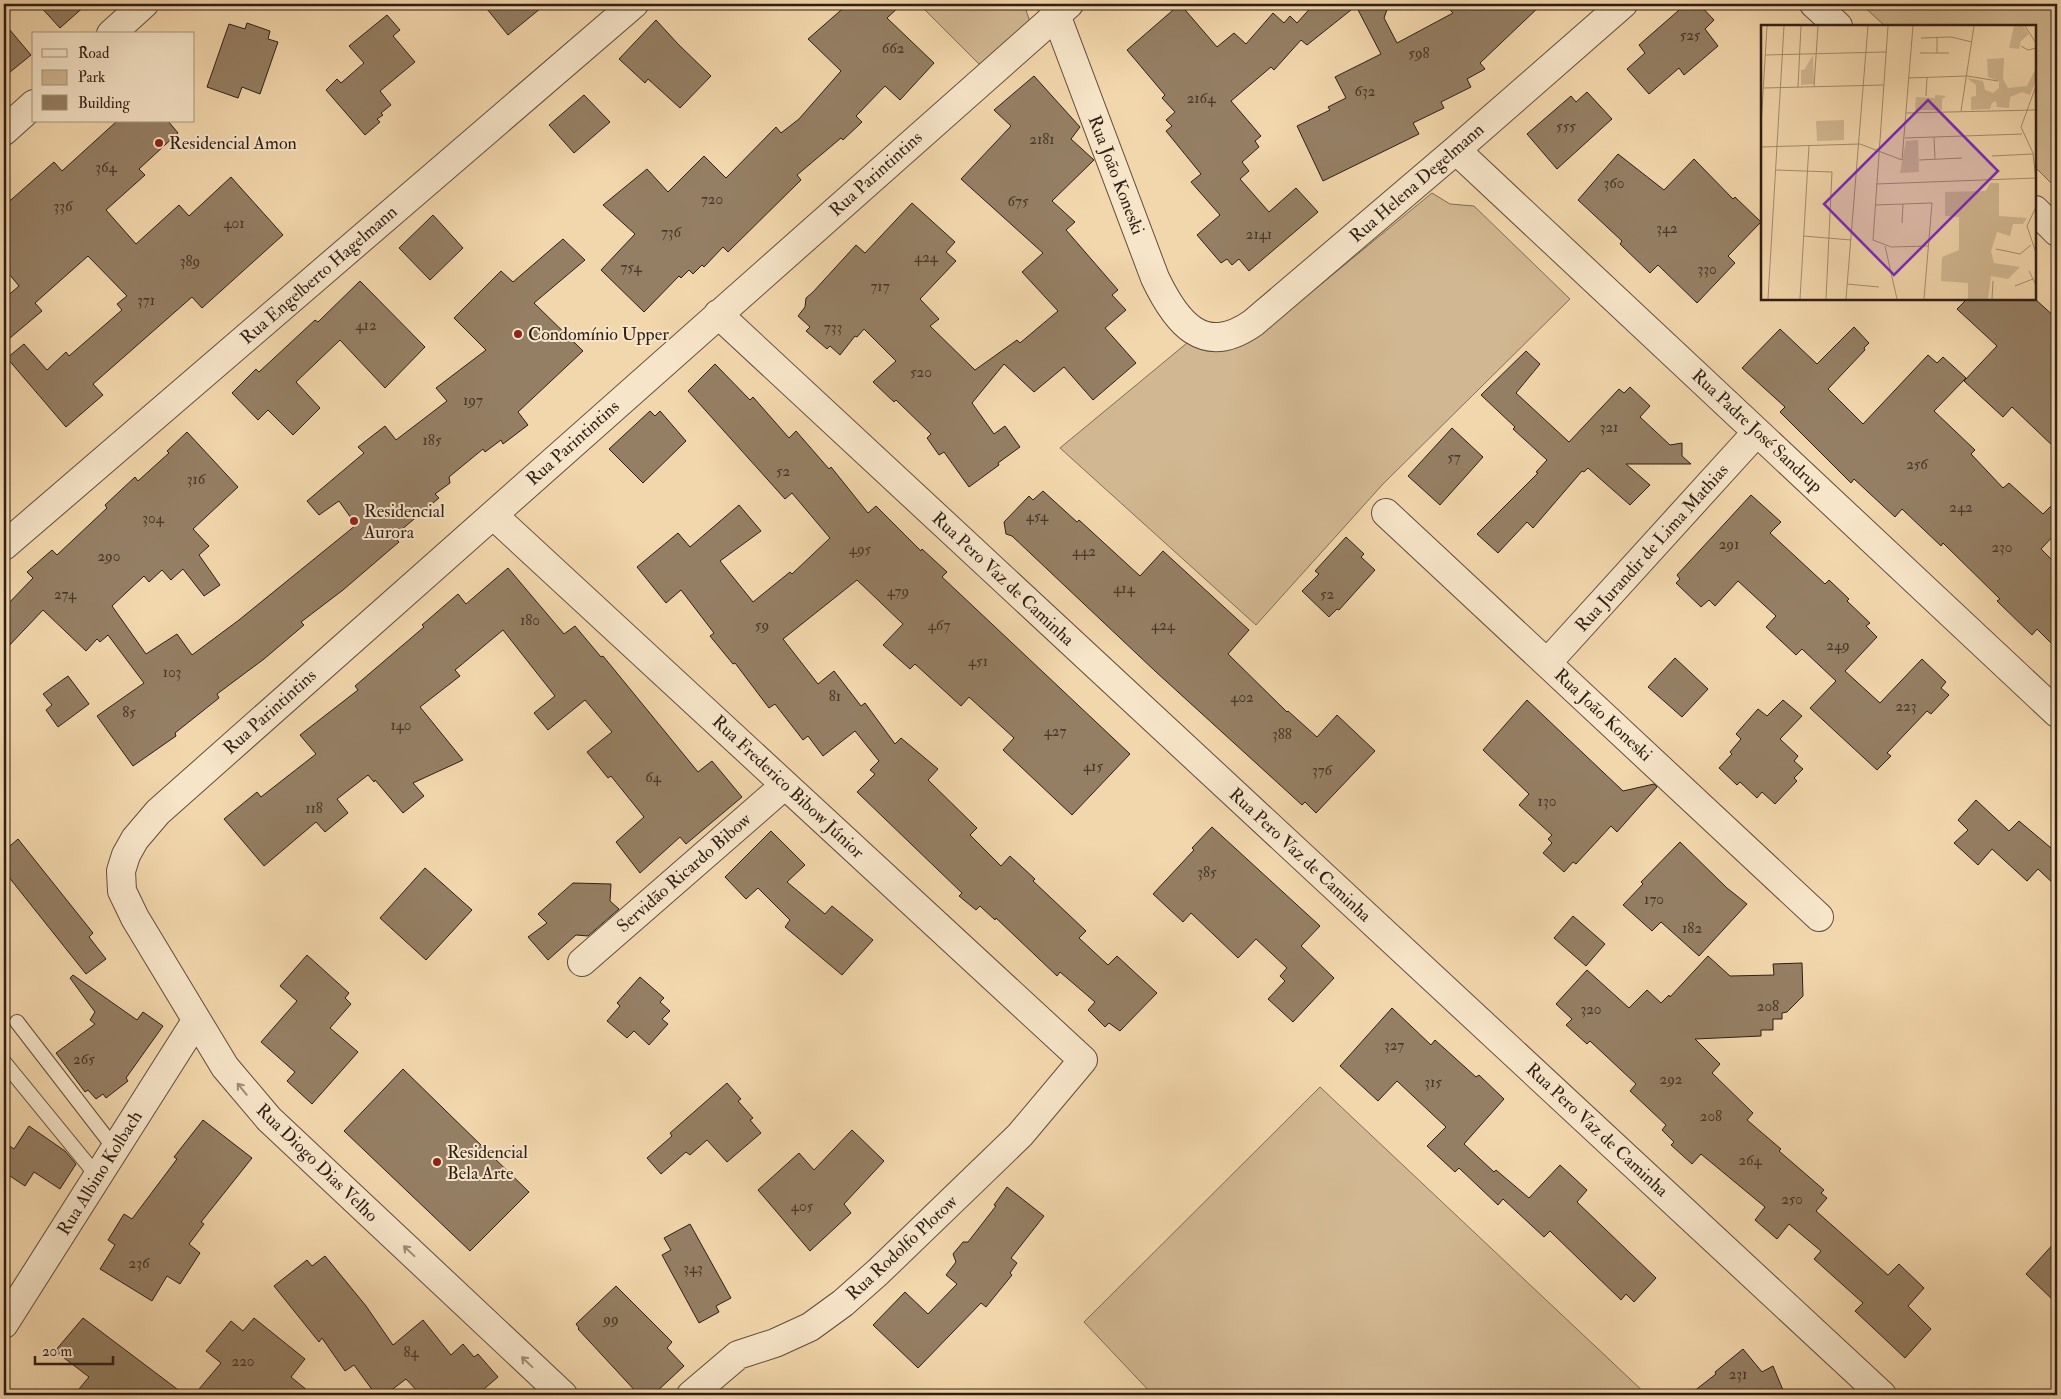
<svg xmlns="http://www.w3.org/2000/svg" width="2061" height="1399" viewBox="0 0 2061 1399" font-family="'IM FELL Double Pica',serif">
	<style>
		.green { fill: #d2b892; stroke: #806c54 }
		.building { fill: #957f64; stroke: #2f1f15 }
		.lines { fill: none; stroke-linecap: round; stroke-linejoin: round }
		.service-casing { stroke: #604d3b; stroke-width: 16 }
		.minor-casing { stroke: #604d3b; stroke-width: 30 }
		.service { stroke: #f7e5c9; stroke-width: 14 }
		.minor { stroke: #f7e5c9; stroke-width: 28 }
		.oneway { stroke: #9d8c78 }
		.poi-dot { fill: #8f2418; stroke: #f7e5c9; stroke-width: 2 }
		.labels { text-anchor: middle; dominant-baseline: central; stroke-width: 4; stroke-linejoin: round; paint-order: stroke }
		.number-label { font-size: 15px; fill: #483729 }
		.poi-label { font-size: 18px; fill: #2f1f15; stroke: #f7e5c9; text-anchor: start }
		.street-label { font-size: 18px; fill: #2f1f15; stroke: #f7e5c9 }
		.inset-road { fill: none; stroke: #a58d70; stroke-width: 1 }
		.view { fill: #7b2cbf; fill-opacity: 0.15; stroke: #7b2cbf; stroke-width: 2.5 }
		.inset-edge { fill: none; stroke: #2f1f15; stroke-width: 2.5 }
	</style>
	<rect width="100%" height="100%" fill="#f3d7ac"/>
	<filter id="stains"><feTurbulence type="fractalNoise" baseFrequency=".004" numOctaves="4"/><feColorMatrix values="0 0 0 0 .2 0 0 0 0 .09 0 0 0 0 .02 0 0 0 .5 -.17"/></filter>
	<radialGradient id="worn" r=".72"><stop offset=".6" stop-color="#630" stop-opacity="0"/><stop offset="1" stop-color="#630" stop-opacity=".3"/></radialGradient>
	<path class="green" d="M919,4H1024L1031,25L982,67Z
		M1861,4H2057V189L2035,167V26H1885Z
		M1432,193L1450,204L1474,206L1570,299L1383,484L1256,625L1060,448L1187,343L1209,349L1264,331Z
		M1320,1087L1647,1395H1153L1084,1322Z"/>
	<path class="building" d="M38,4H87L60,28Z
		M483,4H546L508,35Z
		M848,4H902L887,18L934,63L900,100L885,86L856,116L862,122L843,140L841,138L797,175L801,180L728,252L723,247L704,267L702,265L693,274L689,270L681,278L679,276L644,312L601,270L635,234L603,205L647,169L668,192L704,156L726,178L776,127L781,133L799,119L841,71L808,39Z
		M1180,4L1217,47L1234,33L1246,44L1273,13L1284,23L1290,16L1297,23L1314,4H1389L1384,18L1397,43L1453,13L1444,4H1542L1480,63L1485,69L1467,79L1471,87L1441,102L1444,108L1413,123L1419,134L1323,181L1297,126L1330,110L1328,107L1346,98L1335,77L1381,54L1356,6L1307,45L1301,40L1274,70L1271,67L1231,101L1261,136L1255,141L1259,147L1242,162L1249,171L1240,179L1269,212L1296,188L1318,212L1249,271L1239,259L1232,265L1227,259L1221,263L1197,235L1220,215L1191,182L1201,174L1166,131L1172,126L1166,120L1175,112L1162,98L1165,95L1127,50Z
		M1686,4H1699L1714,20L1705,29L1718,46L1684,75L1679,68L1649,94L1627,69L1645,53L1639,45Z
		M387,15L400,30L393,36L415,62L380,91L391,105L381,113L383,115L377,119L380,122L365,135L326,90L337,79L341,83L364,63L349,46Z
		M656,20L678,44L711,76L680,108L648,79L645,83L619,59Z
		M4,23L31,55L4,77Z
		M247,23L270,31L268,39L278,42L260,94L242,87L238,98L207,87L229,24L245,29Z
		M1034,76L1080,127L1071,139L1094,160L1052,201L1075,222L1066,230L1118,290L1112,295L1126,310L1105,328L1136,363L1093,400L1064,367L1034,392L1004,364L972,403L994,434L1005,426L1020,447L998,463L999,465L969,487L944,452L939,455L927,438L931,434L896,400L894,402L873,382L896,361L864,329L857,337L855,336L840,355L830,346L827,349L806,331L810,327L798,316L805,307L806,298L813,292L856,245L865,253L912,203L955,242L946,252L956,261L920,299L939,319L930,326L975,370L1017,340L1020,343L1058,311L1022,272L1043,253L961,179L1011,126L994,110Z
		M1587,92L1612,119L1557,169L1527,134L1571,96L1576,102Z
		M584,95L610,122L574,153L549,125Z
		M117,121H168L178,133L139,169L145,175L106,210L136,244L179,205L189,216L231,177L283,235L202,308L192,297L93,384L103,395L66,427L7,358L24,344L47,370L66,352L69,356L122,310L117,304L127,296L88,256L35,303L42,311L4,343V299L19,286L4,268V206L54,162L62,171Z
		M1618,154L1664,190L1694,159L1733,199L1735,197L1761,222L1728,256L1735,263L1697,303L1658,265L1650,273L1620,244L1622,241L1578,200Z
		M433,215L463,248L430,280L399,248Z
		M563,239L585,260L534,303L583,351L518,412L528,425L503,444L501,440L485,452L483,449L449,477L450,483L435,494L439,498L394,536L399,542L343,590L301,622L304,625L264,659L217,694L219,698L175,733L176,736L133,766L97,716L144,683L108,635L100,642L97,639L86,651L43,610L4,651V608L33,578L27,572L52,550L57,555L107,508L105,505L135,477L138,481L169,453L167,451L187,432L238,487L193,529L209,546L199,555L220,585L204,596L183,569L171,580L162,570L149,582L144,576L112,606L146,654L177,634L192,655L239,620L356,525L339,501L319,515L307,501L364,453L358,447L385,426L396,440L447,401L436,388L486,350L454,318L501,271L513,282Z
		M360,281L425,347L385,388L340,340L296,382L320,408L293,435L268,410L258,420L232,393L256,369L259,372L315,320L318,322Z
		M1967,299H2035L2057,319V450L2012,407L2003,417L1964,381L1997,346L1957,309Z
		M1854,327L1869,343L1864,348L1865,350L1828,389L1863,424L1928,355L1937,363L1943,357L1966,378L1934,411L1975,450L1971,454L2003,488L2009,483L2043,514L2057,500V532L2041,549L2057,565V649L2037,629L2032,635L1997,601L2000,599L1943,543L1941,546L1902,509L1895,517L1854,479L1851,483L1780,412L1785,407L1742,368L1780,329L1817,364Z
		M1526,351L1540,364L1516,393L1569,442L1619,389L1624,393L1630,387L1650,406L1640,417L1670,445L1682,443V456L1691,464H1626L1650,485L1630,505L1588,468L1584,472L1582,471L1533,528L1527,522L1498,553L1477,534L1538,473L1536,472L1547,460L1513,429L1515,427L1481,395Z
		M715,364L750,400L753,397L789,438L796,431L829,469L831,467L868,513L876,506L921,551L922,549L947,572L942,577L1130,754L1072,815L1003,750L1014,738L969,697L961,706L915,664L910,669L883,645L903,624L857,580L783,639L818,684L834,671L861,706L865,703L895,744L901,738L938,769L928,780L977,828L970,835L1001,866L1010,856L1035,879L1033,881L1086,931L1079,938L1108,965L1117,956L1157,993L1120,1031L1109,1023L1105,1027L1088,1010L1095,1002L1060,972L1057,976L996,918L995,920L980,906L976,910L959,896L962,893L857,792L875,774L870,770L879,761L855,731L823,756L808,736L803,740L775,704L769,708L735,663L733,664L710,636L714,633L681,590L666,603L637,567L678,533L690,547L739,505L761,531L720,561L753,602L790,572L792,574L830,538L792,493L785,499L688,391Z
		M650,411L655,416L660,411L686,441L643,483L609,449Z
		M1452,428L1483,457L1440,505L1408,476Z
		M1043,491L1077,522L1079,520L1140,576L1163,551L1249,630L1228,654L1287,712L1288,711L1317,737L1337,715L1375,751L1316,813L1305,802L1302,805L1155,671L1012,536L1006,534L1004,522L1029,496L1033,500Z
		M1751,495L1781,522L1770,533L1825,584L1829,580L1849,599L1847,601L1870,623L1866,626L1877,637L1845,671L1880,703L1922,659L1946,682L1941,688L1949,695L1931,714L1927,711L1887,753L1891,756L1877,770L1810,708L1836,681L1802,649L1796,655L1766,627L1776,616L1738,581L1715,606L1709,600L1701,607L1676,583L1680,579L1677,575Z
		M1346,537L1364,554L1361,557L1375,570L1339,610L1337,609L1329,617L1302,591L1319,574L1315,571Z
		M508,568L564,634L575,626L601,657L603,656L698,772L712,761L742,797L686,844L680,837L640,873L616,842L644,817L611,776L608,778L587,752L612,732L585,700L548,730L534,713L555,696L503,630L455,670L460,676L420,707L463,760L413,783L424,796L403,813L375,780L374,782L368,775L337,799L348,813L325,832L316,822L264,866L224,819L257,792L261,797L316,754L300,735L358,690L355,686L424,627L422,625L458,594L466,604Z
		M1675,658L1708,689L1682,717L1648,687Z
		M68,676L89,704L58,727L46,710L52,705L43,694Z
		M1527,700L1623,791L1654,784L1657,787L1617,832L1611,826L1576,864L1573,862L1564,872L1543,853L1552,843L1548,839L1552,835L1519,805L1529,794L1483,750Z
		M1783,700L1802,716L1780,739L1798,756L1794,761L1803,769L1794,778L1797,781L1775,804L1762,792L1757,798L1740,782L1737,785L1719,768L1732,754L1730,752L1741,739L1736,734L1758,709L1767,716Z
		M1976,800L2009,831L2019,821L2057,853V887L2038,869L2027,881L1992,849L1978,865L1954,843L1968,830L1958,820Z
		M1212,827L1320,926L1301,946L1334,978L1293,1022L1268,999L1285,981L1280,976L1287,968L1256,939L1238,958L1191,913L1183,922L1153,894L1194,850L1192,848Z
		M771,831L805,865L787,882L825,914L832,906L873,940L842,975L785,927L790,920L758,888L746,899L725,877Z
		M18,839L93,933L89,937L106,959L86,974L4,871V851Z
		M1680,842L1727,888L1747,904L1699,956L1661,922L1652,931L1623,905L1643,884L1641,882Z
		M425,868L472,910L426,960L380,918Z
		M573,883L611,884L610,901L619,909L588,936L576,935L548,960L528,937L547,923L538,914Z
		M1573,916L1605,944L1586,966L1554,938Z
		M307,955L349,993L345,998L351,1004L330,1028L358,1052L312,1104L287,1081L295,1072L261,1042L297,1001L280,986Z
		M1708,956L1730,976L1774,975L1773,964L1802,963L1803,996L1787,1012L1782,1013V1019H1773V1030H1761V1036L1695,1039L1720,1064L1712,1073L1753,1113L1747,1120L1781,1149L1779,1151L1824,1190L1821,1193L1827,1198L1816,1211L1888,1275L1899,1264L1924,1288L1908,1306L1931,1329L1905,1358L1855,1311L1863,1303L1814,1259L1821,1251L1789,1224L1777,1239L1755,1220L1765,1207L1701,1154L1692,1164L1671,1145L1674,1142L1662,1130L1666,1125L1630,1091L1636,1084L1590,1041L1587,1044L1566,1025L1572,1019L1556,1004L1587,970L1629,1008L1647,990L1661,1003L1669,995L1670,997Z
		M73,975L137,1020L143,1012L163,1026L126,1078L128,1081L106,1098L103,1094L96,1099L88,1090L85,1092L56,1053L95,1024L90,1020L95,1012L70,978Z
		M640,977L664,998L660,1002L670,1011L662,1019L668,1024L649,1045L634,1031L627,1038L607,1021L620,1006L617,1003Z
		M1392,1008L1431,1045L1435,1040L1476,1077L1479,1075L1504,1099L1464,1144L1494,1172L1496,1170L1529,1198L1560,1165L1587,1190L1577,1202L1656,1278L1634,1302L1626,1294L1621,1300L1550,1231L1544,1237L1503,1199L1498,1205L1459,1168L1455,1172L1427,1146L1446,1127L1397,1081L1378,1101L1340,1066Z
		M403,1069L529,1192L470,1251L344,1131Z
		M727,1083L741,1099L738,1101L753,1118L750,1120L761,1133L727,1162L707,1140L690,1155L686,1152L661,1174L647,1158L672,1136L670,1133Z
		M203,1120L252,1158L201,1222L204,1224L189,1244L200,1253L180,1284L167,1276L152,1301L100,1269L115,1245L108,1240L124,1214L132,1219L177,1159L174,1157Z
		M29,1126L65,1151L76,1164L60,1189L34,1172L25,1186L4,1172V1142L14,1149Z
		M852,1130L884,1161L844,1204L851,1213L810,1251L758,1190L799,1153L814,1170Z
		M1007,1187L1044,1216L1011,1258L1017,1263L1010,1273L1012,1275L986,1307L981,1303L918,1368L873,1325L905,1292L928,1314L957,1284L946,1275L956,1262L953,1254L963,1242H968L996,1206L994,1205Z
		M690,1224L731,1298L716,1306L719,1312L699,1323L662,1255L671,1250L664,1238Z
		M2057,1240V1304L2026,1274Z
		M325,1256L366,1306L393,1345L423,1320L451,1355L463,1344L474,1357L478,1354L498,1377L477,1395H421L406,1379L385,1395H376L354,1365L345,1371L322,1338L319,1342L274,1286L307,1260L312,1266Z
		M616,1286L672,1342L667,1348L684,1366L653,1395H639L578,1329L579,1328L576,1324Z
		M83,1318L185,1395H74L89,1377L55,1351Z
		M254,1318L305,1359L291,1377L313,1395H194L221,1363L206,1351L231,1321L243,1331Z
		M1743,1349L1762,1372L1773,1366L1785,1395H1689L1716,1374L1715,1372Z"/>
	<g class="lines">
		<g class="service-casing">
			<path id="service" d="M17,1022L115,1149
				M4,1062L98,1177"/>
		</g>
		<g class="minor-casing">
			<path id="minor" d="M1052,4L1155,278C1176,322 1203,358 1253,323L1456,150L1623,4
				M1814,4L1838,26
				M111,34L144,4
				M4,131L34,104
				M1456,150L2057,713
				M2035,210L2057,232
				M718,314L1882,1395
				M1386,513L1819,917
				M493,515L1083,1060L1020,1135L878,1272L843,1303L810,1327L775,1343L738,1355L691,1395
				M4,546L634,4
				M1547,663L1757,432
				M582,962L785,785
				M4,1324L196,1021
				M563,1395L269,1119L225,1067L135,918L122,891L121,871L126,855L135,839L158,812L1069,4"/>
		</g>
		<use href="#service" class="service"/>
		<use href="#minor" class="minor"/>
	</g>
	<defs><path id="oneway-shaft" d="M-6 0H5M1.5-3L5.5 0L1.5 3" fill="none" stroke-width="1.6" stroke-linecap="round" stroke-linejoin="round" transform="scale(1.25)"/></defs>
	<g class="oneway">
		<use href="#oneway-shaft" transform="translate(242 1089) rotate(-129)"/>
		<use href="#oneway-shaft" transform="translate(409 1251) rotate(-137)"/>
		<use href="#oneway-shaft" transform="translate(527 1362) rotate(-137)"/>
	</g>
	<g class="poi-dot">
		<circle cx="159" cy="143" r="5"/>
		<circle cx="518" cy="334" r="5"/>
		<circle cx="354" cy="521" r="5"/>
		<circle cx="437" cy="1162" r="5"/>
	</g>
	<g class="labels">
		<g class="number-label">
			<text x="1690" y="35">525</text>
			<text x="893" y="48">662</text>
			<text x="1419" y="53">598</text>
			<text x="1365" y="91">632</text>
			<text x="1201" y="98">2164</text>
			<text x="1566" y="126">555</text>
			<text x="1042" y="139">2181</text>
			<text x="106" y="167">364</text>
			<text x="1614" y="183">360</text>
			<text x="712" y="199">720</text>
			<text x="1018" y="201">675</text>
			<text x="63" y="206">336</text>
			<text x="234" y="223">401</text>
			<text x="1667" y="228">342</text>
			<text x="671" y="232">736</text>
			<text x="1259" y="234">2141</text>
			<text x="926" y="257">424</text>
			<text x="190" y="261">389</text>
			<text x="631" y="267">754</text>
			<text x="1707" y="269">330</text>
			<text x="880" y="286">717</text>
			<text x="146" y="300">371</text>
			<text x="366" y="325">412</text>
			<text x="833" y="327">733</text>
			<text x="921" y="372">520</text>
			<text x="473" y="400">197</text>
			<text x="1609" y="427">321</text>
			<text x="432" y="440">185</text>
			<text x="1454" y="457">57</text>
			<text x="1917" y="464">256</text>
			<text x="783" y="471">52</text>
			<text x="196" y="479">316</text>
			<text x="1961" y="507">242</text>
			<text x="1037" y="516">454</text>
			<text x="153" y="518">304</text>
			<text x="1729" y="544">291</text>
			<text x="2002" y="547">230</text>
			<text x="860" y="549">495</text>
			<text x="1084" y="551">442</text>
			<text x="109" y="556">290</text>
			<text x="1124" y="588">414</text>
			<text x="898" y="591">479</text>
			<text x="65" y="594">274</text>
			<text x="1327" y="594">52</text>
			<text x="530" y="620">180</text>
			<text x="762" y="625">59</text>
			<text x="939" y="625">467</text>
			<text x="1163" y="625">424</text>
			<text x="1838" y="645">249</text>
			<text x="978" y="661">451</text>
			<text x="172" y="672">103</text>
			<text x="835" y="696">81</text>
			<text x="1242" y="697">402</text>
			<text x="1906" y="706">223</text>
			<text x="129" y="712">85</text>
			<text x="401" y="725">140</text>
			<text x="1055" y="731">427</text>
			<text x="1282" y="734">388</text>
			<text x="1093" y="766">415</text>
			<text x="1322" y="770">376</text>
			<text x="653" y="777">64</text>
			<text x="1547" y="801">130</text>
			<text x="314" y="808">118</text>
			<text x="1207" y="872">385</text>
			<text x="1654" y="899">170</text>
			<text x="1692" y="928">182</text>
			<text x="1768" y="1006">208</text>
			<text x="1591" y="1009">320</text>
			<text x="1394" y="1045">327</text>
			<text x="84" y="1059">265</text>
			<text x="1671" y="1079">292</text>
			<text x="1433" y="1082">315</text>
			<text x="1711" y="1116">208</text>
			<text x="1750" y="1160">264</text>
			<text x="1792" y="1199">250</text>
			<text x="802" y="1206">405</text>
			<text x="139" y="1263">236</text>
			<text x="693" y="1268">343</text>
			<text x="611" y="1319">99</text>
			<text x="411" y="1352">84</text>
			<text x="243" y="1361">220</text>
			<text x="1738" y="1374">231</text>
		</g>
		<g class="poi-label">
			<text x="169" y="143">Residencial Amon</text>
			<text x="528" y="334">Condomínio Upper</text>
			<text x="364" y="511">Residencial<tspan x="364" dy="21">Aurora</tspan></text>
			<text x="447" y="1152">Residencial<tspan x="447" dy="21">Bela Arte</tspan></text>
		</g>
		<g class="street-label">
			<text transform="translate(876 174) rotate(-42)">Rua Parintintins</text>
			<text transform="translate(1116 175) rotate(69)">Rua João Koneski</text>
			<text transform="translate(1417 183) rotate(-41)">Rua Helena Degelmann</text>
			<text transform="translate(319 275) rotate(-41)">Rua Engelberto Hagelmann</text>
			<text transform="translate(1757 431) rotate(43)">Rua Padre José Sandrup</text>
			<text transform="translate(573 443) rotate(-42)">Rua Parintintins</text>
			<text transform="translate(1652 548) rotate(-48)">Rua Jurandir de Lima Mathias</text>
			<text transform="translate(1003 579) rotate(43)">Rua Pero Vaz de Caminha</text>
			<text transform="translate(270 712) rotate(-42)">Rua Parintintins</text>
			<text transform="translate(1603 715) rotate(43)">Rua João Koneski</text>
			<text transform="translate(788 787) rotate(43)">Rua Frederico Bibow Júnior</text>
			<text transform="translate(1300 855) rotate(43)">Rua Pero Vaz de Caminha</text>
			<text transform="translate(684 873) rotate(-41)">Servidão Ricardo Bibow</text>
			<text transform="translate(1597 1130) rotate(43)">Rua Pero Vaz de Caminha</text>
			<text transform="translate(317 1163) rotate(44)">Rua Diogo Dias Velho</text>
			<text transform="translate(100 1173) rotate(-58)">Rua Albino Kolbach</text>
			<text transform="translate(902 1248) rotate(-43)">Rua Rodolfo Plotow</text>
		</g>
	</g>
	<g transform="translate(1761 25)">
		<rect width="275" height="275" fill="#f3d7ac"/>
		<path d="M253,1H262L268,9L260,16L258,24L248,23ZM52,30L53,59L40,60V45H43ZM243,33L242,54L247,63L266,61L275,43V56L269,70L261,67L249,72L248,83L236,82L235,76L231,78L229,84L210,85V72L215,71V60L206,53L222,56L224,65L232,68L238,63V56L227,52L226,34ZM174,70L185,71L181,74V85H154L155,72L174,73ZM83,95V115L56,116L55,96ZM157,115L158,147L139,148L145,116ZM229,158H238V191L266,193L262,199H252L249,211L236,207L230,226L233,238L259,242L247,254L230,251L227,274H207V258L180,256L181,232L198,225V192L184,191V167L225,166Z" fill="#d2b892"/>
		<path class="inset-road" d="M127,1L112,215L130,222L167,221M264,1L275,18M176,12V28M160,13L190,12L211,17M260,21L267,25L275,23M159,28H188M4,30L125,27M147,53L206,51L237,56M275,61L260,102L272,128L275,155M37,62L40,1M53,62L57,1M3,63L122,60M165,71L166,52M200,86L213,1M145,88L275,85M0,101L6,1M173,112L174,134M144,113L261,109M0,122L99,119L141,135L152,1M231,131L272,129M158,135L201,133M15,145L71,147L65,274M115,159L275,153M114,180L171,178L163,274M275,182L266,201L275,228M141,198L142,179M42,211L90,215M124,221L136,274M235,224L259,229L270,220M268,246L275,260M86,259L118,262M254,261L272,254M7,274L23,1M39,274L48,120M85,274L107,1M231,274L232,256"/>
		<path class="view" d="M167,75L237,146L133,250L63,179Z"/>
		<rect width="275" height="275" class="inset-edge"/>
	</g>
	<rect width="2061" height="1399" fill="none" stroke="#f3d7ac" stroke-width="20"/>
	<rect x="5" y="5" width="2051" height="1389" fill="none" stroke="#2f1f15" stroke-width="2.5"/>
	<rect x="10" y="10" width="2041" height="1379" fill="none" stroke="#2f1f15"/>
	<rect x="32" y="32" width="162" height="90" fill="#f7e5c9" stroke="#a79681"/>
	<rect x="42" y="49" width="25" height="8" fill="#f7e5c9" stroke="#a79681"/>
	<text x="78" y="58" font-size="15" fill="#2f1f15">Road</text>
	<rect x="42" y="70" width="25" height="15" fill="#d2b892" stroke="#a79681"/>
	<text x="78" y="82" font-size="15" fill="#2f1f15">Park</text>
	<rect x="42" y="95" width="25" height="15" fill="#957f64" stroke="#a79681"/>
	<text x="78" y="108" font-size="15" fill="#2f1f15">Building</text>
	<path d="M35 1356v8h78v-8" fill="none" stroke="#2f1f15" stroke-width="2.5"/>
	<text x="42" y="1356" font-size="15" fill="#2f1f15" stroke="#f7e5c9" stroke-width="4" paint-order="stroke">20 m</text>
	<rect width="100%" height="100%" filter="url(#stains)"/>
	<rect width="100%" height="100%" fill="url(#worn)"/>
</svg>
